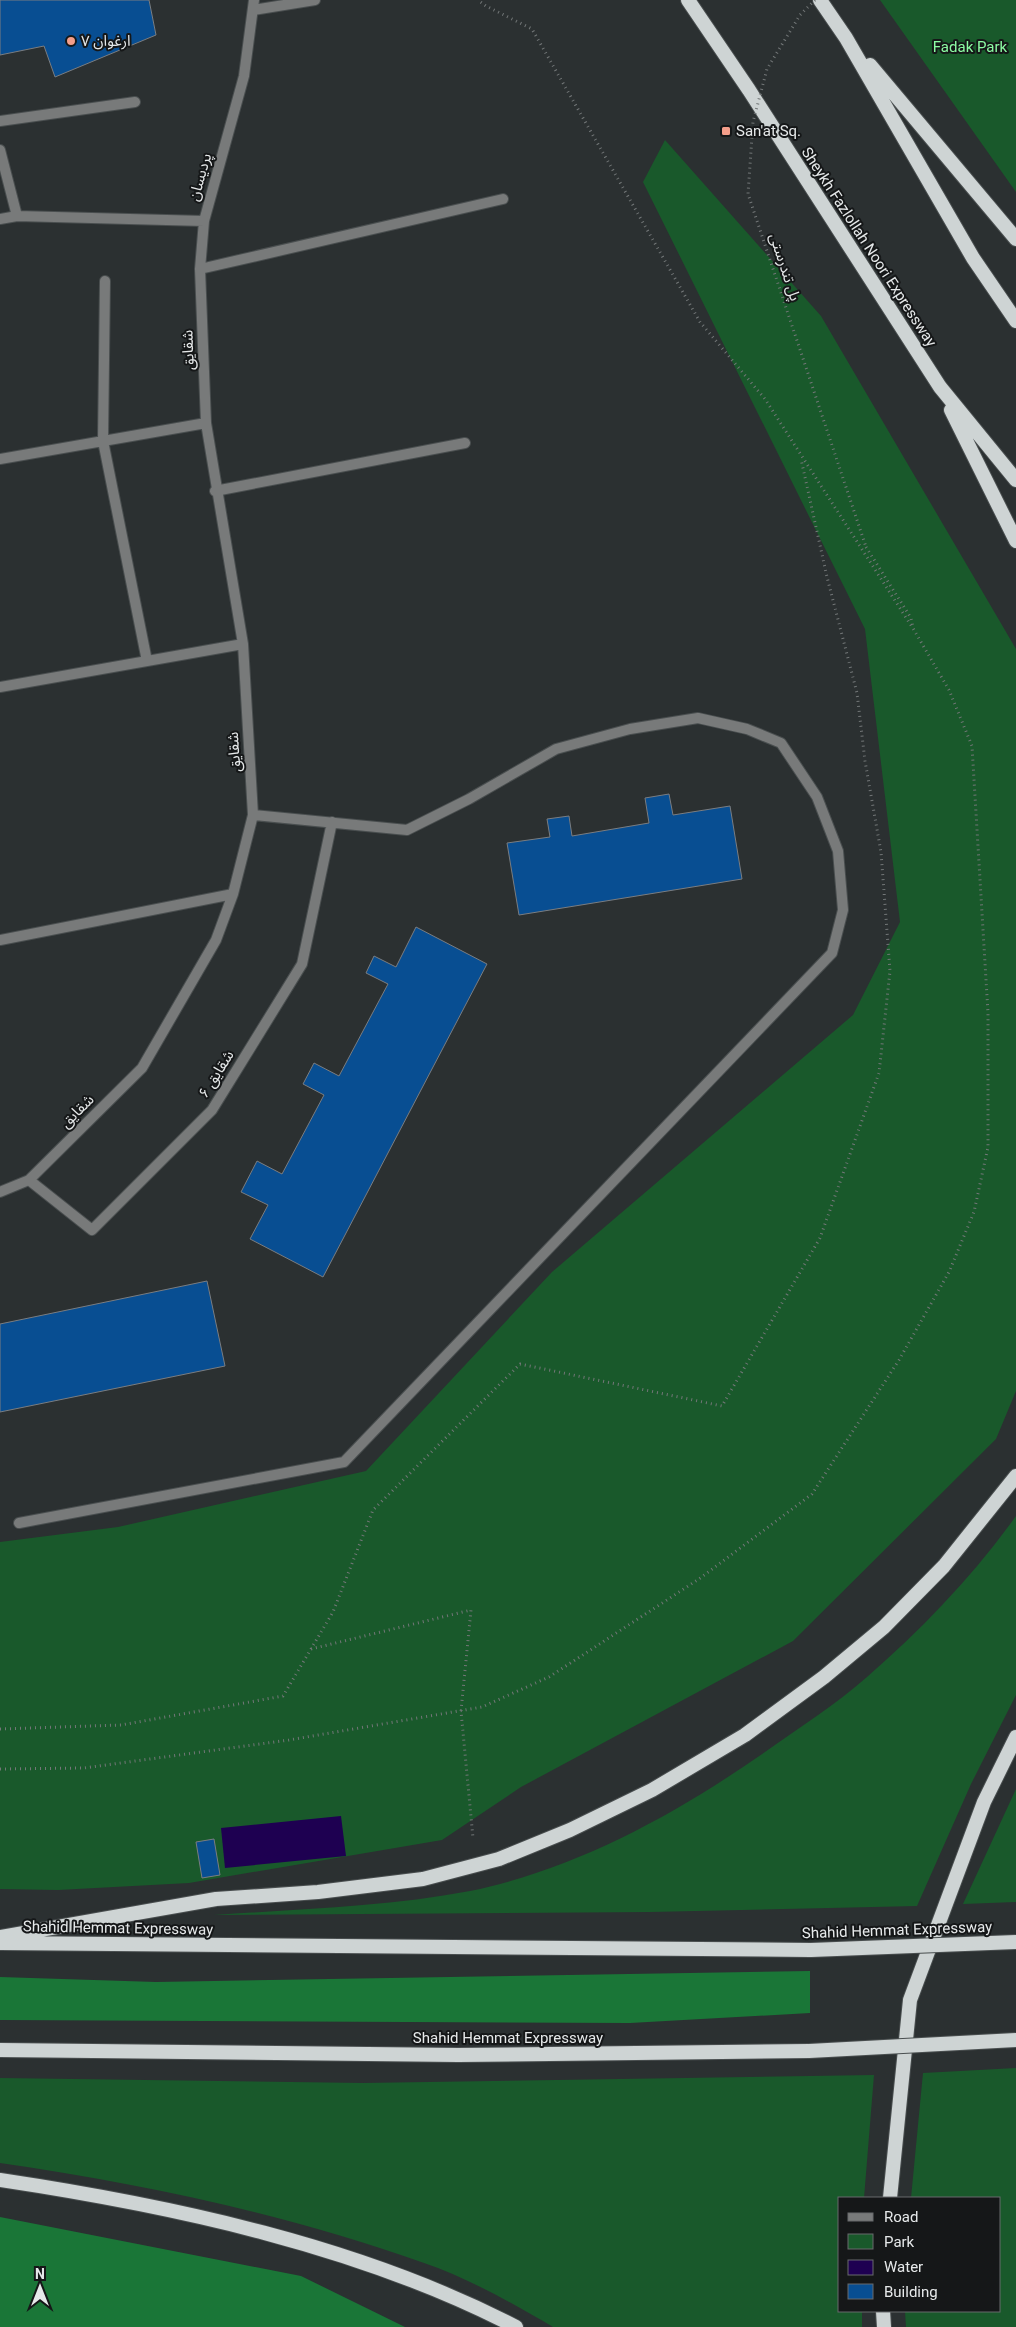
<svg xmlns="http://www.w3.org/2000/svg" width="1016" height="2327" viewBox="0 0 1016 2327" font-family="Roboto,'Noto Sans Arabic',sans-serif">
	<style>
		.green { fill: #19592b }
		.forest { fill: #1a7637 }
		.water { fill: #1e0051 }
		.building { fill: #084e92; stroke: #7a7d81 }
		.lines { fill: none; stroke-linecap: round; stroke-linejoin: round }
		.minor-casing { stroke: #494e4f; stroke-width: 12 }
		.trunk-casing { stroke: #494e4f; stroke-width: 16 }
		.path { stroke: #737778; stroke-width: 3; stroke-dasharray: 1 4; stroke-linecap: butt }
		.minor { stroke: #787a7a; stroke-width: 10 }
		.trunk { stroke: #ced4d4; stroke-width: 14 }
		.trunk-bridge-casing { stroke: #494e4f; stroke-width: 16; stroke-linecap: butt }
		.path-bridge { stroke: #737778; stroke-width: 3; stroke-dasharray: 1 4; stroke-linecap: butt }
		.trunk-bridge { stroke: #ced4d4; stroke-width: 14 }
		.poi-dot { fill: #f49e8a; stroke: #151718; stroke-width: 2 }
		.labels { text-anchor: middle; dominant-baseline: central; stroke-width: 4; stroke-linejoin: round; paint-order: stroke }
		.poi-label { font-size: 15px; fill: #e6e9ea; stroke: #151718; text-anchor: start }
		.park-label { font-size: 15px; fill: #8cfba3; stroke: #151718 }
		.street-label { font-size: 15px; fill: #e6e9ea; stroke: #151718 }
	</style>
	<rect width="100%" height="100%" fill="#2b3031"/>
	<path class="green" d="M880,0H1016V192Z
		M665,140L821,316L1016,649V1391L996,1439L793,1641L521,1787L442,1840L189,1883L58,1890L0,1889V1542L118,1527L366,1471L552,1272L853,1015L900,922L865,629L643,182Z
		M1016,1516V1695L971,1784L917,1906L650,1912L214,1915C299,1909 386,1907 470,1891C577,1869 676,1814 765,1752C799,1728 835,1705 867,1677C922,1629 973,1576 1016,1516Z
		M1016,1789V1902L963,1904Z
		M1016,2068V2327H906L905,2311H1000V2198H911L923,2073Z
		M874,2075L864,2198H840V2311H862V2327H553C514,2304 468,2278 424,2263C288,2214 143,2184 0,2163V2078L363,2083Z"/>
	<path class="forest" d="M810,1971V2013L630,2023L0,2020V1977L156,1982Z
		M0,2217L301,2276L405,2327H0Z"/>
	<path class="water" d="M341,1816L346,1856L225,1868L221,1828Z"/>
	<path class="building" d="M0,0H149L156,35L55,77L44,46L0,55Z
		M669,794L673,815L730,806L742,879L519,915L507,843L550,837L547,819L569,816L572,836L649,823L645,798Z
		M416,927L487,964L323,1277L250,1239L268,1205L241,1192L257,1161L282,1174L324,1095L303,1084L314,1063L339,1076L388,984L366,973L374,956L396,967Z
		M207,1281L225,1366L0,1412V1324Z
		M214,1839L220,1875L202,1878L196,1842Z"/>
	<g class="lines">
		<g class="minor-casing">
			<path id="minor" d="M253,10L315,0
				M0,121L135,102
				M0,150L17,216
				M0,219L17,216L204,221
				M200,269L503,199
				M105,281L103,441L147,661
				M0,459L206,423
				M215,491L465,443
				M0,687L243,644
				M0,940L233,894
				M29,1180L92,1230L212,1110L302,964L332,822
				M0,1192L29,1180L142,1068L216,940L233,894L253,815L243,644L206,423L200,269L204,221L244,76L254,0
				M19,1523L344,1462L832,953L843,910L838,851L817,797L781,743L747,729L698,718L630,729L556,749L469,799L407,830L253,815"/>
		</g>
		<g class="trunk-casing">
			<path id="trunk" d="M688,0L749,90L940,387L1016,480
				M820,0L846,38L973,258L1016,321
				M870,65L1016,239
				M951,410L1016,541
				M0,1937L216,1899L318,1892L423,1879L499,1859L570,1830L652,1790L745,1735L824,1677L884,1627L944,1566L1016,1476
				M0,1943L811,1950
				M0,2050L458,2055L809,2051
				M0,2180C173,2206 360,2246 516,2327
				M890,2198L910,2000L984,1802L1016,1737
				M883,2311L884,2327"/>
		</g>
		<path class="path" d="M866,547L911,618L913,628
			M311,1649L471,1610L461,1711L473,1838
			M0,1729L121,1725L283,1696L333,1612L373,1510L520,1364L722,1406L820,1238L879,1073L890,971L881,852L865,761L857,693L827,577L801,459
			M0,1769L84,1768L289,1740L482,1707L549,1677L699,1579L812,1494L899,1360L949,1272L974,1212L988,1147V1013L972,746L949,690L914,630L765,399L700,322L532,29L486,6L478,0"/>
		<use href="#minor" class="minor"/>
		<use href="#trunk" class="trunk"/>
		<g class="trunk-bridge-casing">
			<path id="trunk-bridge" d="M811,1950L1016,1942
				M809,2051L1016,2040"/>
		</g>
		<path class="path-bridge" d="M815,0L800,15L767,69L753,122L748,194L866,547"/>
		<use href="#trunk-bridge" class="trunk-bridge"/>
	</g>
	<g class="poi-dot">
		<circle cx="71" cy="41" r="5"/>
		<rect x="721" y="126" width="10" height="10" rx="2.5"/>
	</g>
	<g class="labels">
		<g class="poi-label">
			<text x="81" y="41">ارغوان ۷</text>
			<text x="736" y="131">San'at Sq.</text>
		</g>
		<g class="park-label">
			<text x="970" y="47">Fadak Park</text>
		</g>
		<g class="street-label">
			<text transform="translate(200 177) rotate(-74)">پردیسان</text>
			<text transform="translate(869 247) rotate(57)">Sheykh Fazlollah Noori Expressway</text>
			<text transform="translate(785 267) rotate(72)">پل تندرستی</text>
			<text transform="translate(188 350) rotate(-92)">شقایق</text>
			<text transform="translate(234 752) rotate(-94)">شقایق</text>
			<text transform="translate(216 1074) rotate(-58)">شقایق ۶</text>
			<text transform="translate(77 1111) rotate(-45)">شقایق</text>
			<text transform="translate(118 1928) rotate(1)">Shahid Hemmat Expressway</text>
			<text transform="translate(897 1930) rotate(-2)">Shahid Hemmat Expressway</text>
			<text x="508" y="2038">Shahid Hemmat Expressway</text>
		</g>
	</g>
	<rect x="838" y="2197" width="162" height="115" fill="#151718" stroke="#696b6c"/>
	<rect x="848" y="2213" width="25" height="8" fill="#787a7a" stroke="#696b6c"/>
	<text x="884" y="2222" font-size="15" fill="#e6e9ea">Road</text>
	<rect x="848" y="2234" width="25" height="15" fill="#19592b" stroke="#696b6c"/>
	<text x="884" y="2247" font-size="15" fill="#e6e9ea">Park</text>
	<rect x="848" y="2260" width="25" height="15" fill="#1e0051" stroke="#696b6c"/>
	<text x="884" y="2272" font-size="15" fill="#e6e9ea">Water</text>
	<rect x="848" y="2284" width="25" height="15" fill="#084e92" stroke="#696b6c"/>
	<text x="884" y="2297" font-size="15" fill="#e6e9ea">Building</text>
	<g transform="translate(40 2287)" stroke="#151718" stroke-width="4" paint-order="stroke">
	<path d="M0-4L9 19L0 12L-9 19Z" fill="#e6e9ea"/>
	<text y="-8" font-size="14" font-weight="bold" text-anchor="middle" fill="#e6e9ea">N</text>
	</g>
</svg>
